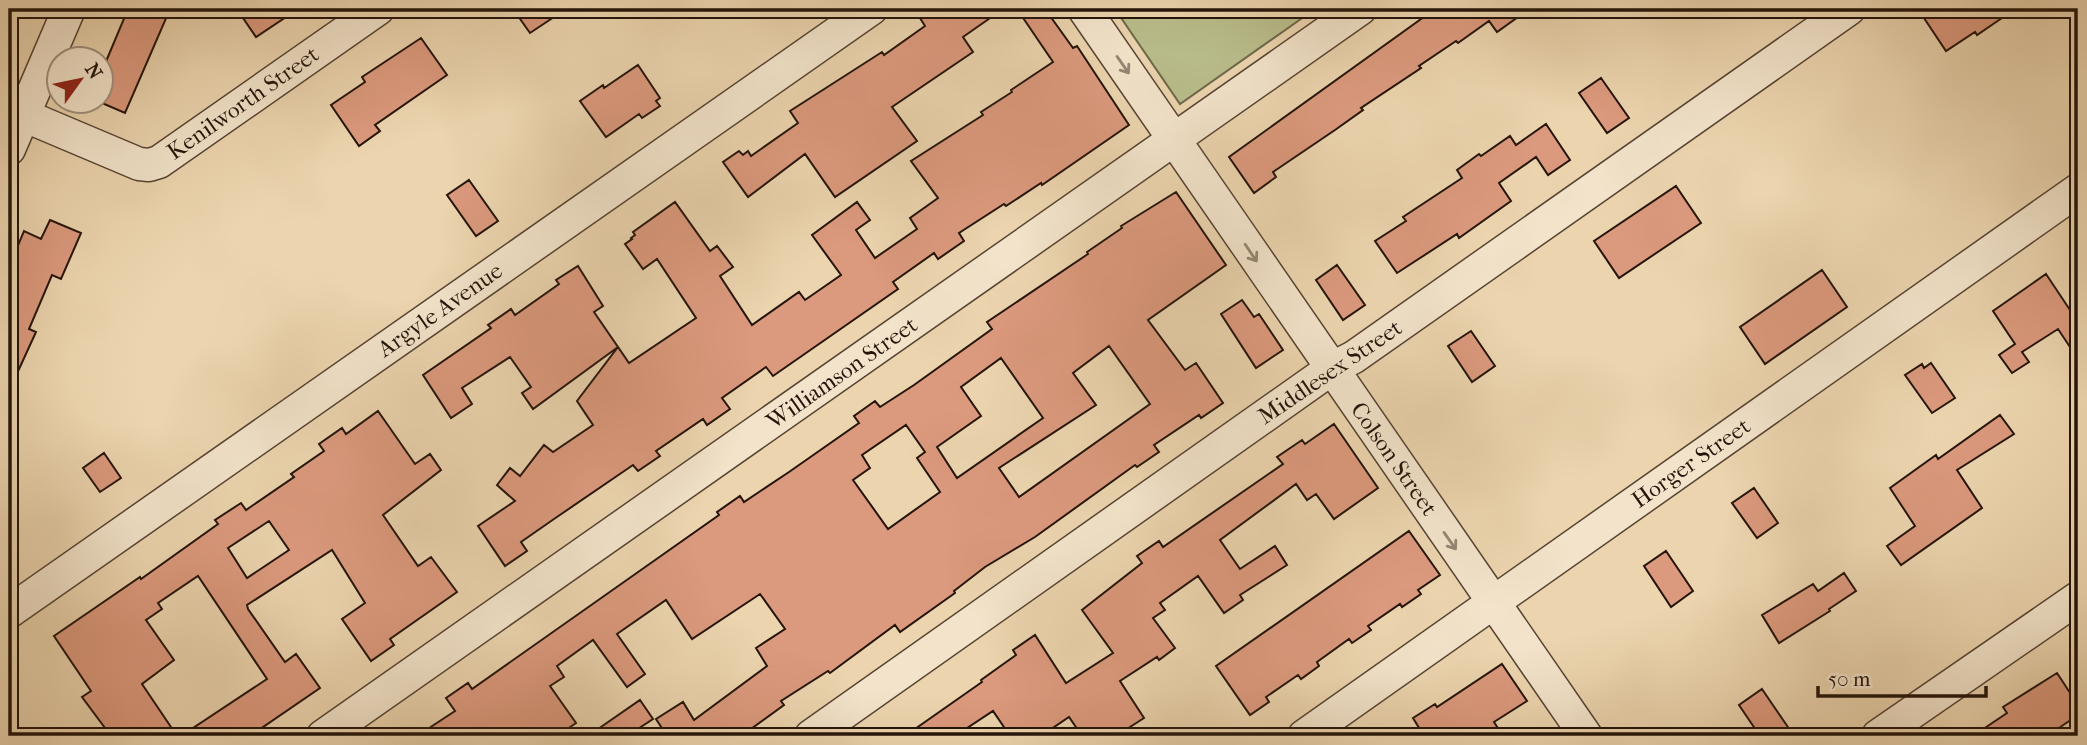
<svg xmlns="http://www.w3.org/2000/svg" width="2087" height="745" viewBox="0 0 2087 745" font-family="'IM FELL French Canon',serif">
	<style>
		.green { fill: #b8bc8a; stroke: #6e684a; stroke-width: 2 }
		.building { fill: #db997d; stroke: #24140a; stroke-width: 2; fill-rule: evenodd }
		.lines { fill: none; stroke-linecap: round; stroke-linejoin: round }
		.minor-casing { stroke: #564433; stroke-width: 35 }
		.minor { stroke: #f2e3ca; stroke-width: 32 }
		.oneway { stroke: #958674 }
		.labels { text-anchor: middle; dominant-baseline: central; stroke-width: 6; stroke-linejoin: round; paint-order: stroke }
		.street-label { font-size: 23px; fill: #24140a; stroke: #f2e3ca }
	</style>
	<rect width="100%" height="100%" fill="#ebd4ae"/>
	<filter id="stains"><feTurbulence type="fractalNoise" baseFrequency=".00286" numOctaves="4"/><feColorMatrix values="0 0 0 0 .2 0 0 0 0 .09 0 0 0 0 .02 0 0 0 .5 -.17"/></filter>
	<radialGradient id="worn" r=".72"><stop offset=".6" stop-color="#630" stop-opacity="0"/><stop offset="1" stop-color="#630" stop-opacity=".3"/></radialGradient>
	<path class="green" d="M1115,9H1315L1180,104Z"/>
	<path class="building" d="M128,9H150L167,16L125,113L102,103V71Z
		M256,9H298L256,37L243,18Z
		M513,9H566L530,33Z
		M935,9H1003L963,37L973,52L892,107L917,141L835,197L805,154L748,197L723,162L739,151L743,155L748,151L751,156L798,123L790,111L882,52L884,55L925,26L920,18Z
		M1017,9H1045L1073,48L1077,46L1129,125L1042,185L1041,183L1006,206L1004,204L959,233L964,241L938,259L934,253L893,282L898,289L773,376L766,367L722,398L730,409L707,425L703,419L656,451L660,456L638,471L633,465L554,519L521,542L527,551L505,566L478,526L515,501L497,485L510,468L520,476L544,445L553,452L593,425L577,401L618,347L629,363L696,318L657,259L643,269L625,244L632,239L631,238L635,235L633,232L675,202L710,251L717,246L733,267L720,276L752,325L799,292L805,300L841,275L812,235L857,202L870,220L856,230L875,258L917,229L910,218L938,198L911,161L983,115L981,112L1012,92L1011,90L1053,62Z
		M1435,9H1529L1497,32L1489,21L1458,43L1456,41L1419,66L1421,68L1361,108L1363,110L1335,130L1273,172L1276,177L1254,193L1229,157Z
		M1918,9H2015L1977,35L1975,32L1946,51Z
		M421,38L447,75L375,125L380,131L359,146L331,105L365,82L362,77Z
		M638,65L660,98L656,101L660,106L642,118L639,114L606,137L580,101L603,85L604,88Z
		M1601,78L1629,118L1607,133L1579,93Z
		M1546,124L1570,160L1548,175L1536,157L1499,183L1511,201L1459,238L1457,234L1397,273L1375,241L1406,221L1403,217L1462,178L1457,170L1479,154L1481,156L1510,136L1516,145Z
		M469,180L498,221L476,236L447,195Z
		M1676,186L1701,223L1619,278L1594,241Z
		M1176,192L1226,265L1148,320L1185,370L1196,363L1223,403L1201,418L1199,415L1154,445L1159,452L1137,467L1135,465L1035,537L985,567L954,591L955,593L900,632L895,625L830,673L828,671L781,701L784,705L751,729L756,736H667L656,719L683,702L694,720L767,666L756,648L785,629L760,594L692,639L666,600L617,634L645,674L627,687L593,640L557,666L564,677L550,686L576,723L557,736H417L455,711L446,698L468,683L472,689L719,515L717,512L740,496L744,502L789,472L859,423L854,416L875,401L880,407L914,385L992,329L987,322L1088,254L1087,252L1122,228L1121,226ZM1109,346L1150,404L1019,497L999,468L1096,405L1073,373ZM1001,358L1043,418L957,478L937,447L981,416L961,387ZM906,425L925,452L917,458L940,492L888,529L853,480L870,468L862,455Z
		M50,220L81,233L61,279L52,275L29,329L36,332L9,391V267L24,231L41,239Z
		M1337,265L1365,305L1343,320L1316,280Z
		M578,266L603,306L594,312L618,347L533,409L522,393L531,387L510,357L462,388L472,404L451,418L423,375L491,328L488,325L511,309L515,315L559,284L556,280Z
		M1822,270L1847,307L1765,364L1740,327Z
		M2046,274L2078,322V359L2058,329L2022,352L2029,362L2012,373L1999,355L2015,344L1993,311Z
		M1242,300L1254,317L1259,314L1283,350L1256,368L1221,314Z
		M1471,331L1495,366L1472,382L1448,346Z
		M1931,363L1955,398L1932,413L1905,375L1922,364L1924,368Z
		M378,411L415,464L430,454L441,470L383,515L418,566L431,557L457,592L390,639L394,645L371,661L342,619L365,603L332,550L247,605L248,609L285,662L296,654L320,688L250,736H181L267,679L198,576L158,603L162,609L146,620L174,660L142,684L177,736H111L82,697L91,691L54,636L140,577L141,579L218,524L215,520L241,503L246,510L294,477L291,474L324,451L319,444L342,428L346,434ZM269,521L289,550L247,578L228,548Z
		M2000,415L2014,434L1957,470L1982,508L1901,565L1887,546L1915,526L1890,488L1936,455L1938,459Z
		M1334,424L1378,488L1334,519L1316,494L1307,500L1296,484L1220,540L1240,569L1275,546L1287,565L1240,595L1243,600L1224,613L1198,576L1160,603L1165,610L1153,618L1175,648L1159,660L1157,657L1120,681L1144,718L1116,736H1082L1069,717L1041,736H1010L993,711L955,736H905L982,682L981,680L1016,655L1013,650L1035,635L1066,683L1113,653L1082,610L1142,563L1137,556L1159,541L1163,547L1283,464L1277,457L1302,440L1305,444Z
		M104,453L121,478L100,492L83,468Z
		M1754,488L1778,523L1757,538L1732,503Z
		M1409,531L1440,575L1418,590L1421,594L1402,607L1400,604L1368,626L1371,630L1352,643L1349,639L1317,662L1319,666L1301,679L1298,675L1266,697L1269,702L1250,715L1216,666Z
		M1666,551L1693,591L1671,607L1644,566Z
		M1844,573L1856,591L1829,609L1830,611L1779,643L1762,615L1813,584L1818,591Z
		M1502,664L1527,701L1494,722L1503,736H1424L1413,718L1435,704L1437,707Z
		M2057,673L2078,705V715L2047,736H1973L2007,713L2003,707Z
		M1762,689L1794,736H1760L1739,705Z
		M640,700L653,719L627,736H588Z"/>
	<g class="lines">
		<g class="minor-casing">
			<path id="minor" d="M1084,9L1586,736
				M23,115L139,164L149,165L159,162L378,9
				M9,149L69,9
				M9,612L871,9
				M323,736L1360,9
				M811,736L1331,369L1354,357L1849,9
				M1304,736L2078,190
				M1878,736L2078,598"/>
		</g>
		<use href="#minor" class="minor"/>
	</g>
	<defs><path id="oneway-shaft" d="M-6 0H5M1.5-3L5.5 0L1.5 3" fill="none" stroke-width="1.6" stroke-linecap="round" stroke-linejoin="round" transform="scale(1.75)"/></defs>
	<g class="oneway">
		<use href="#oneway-shaft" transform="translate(1123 65) rotate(55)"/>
		<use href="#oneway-shaft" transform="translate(1251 253) rotate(56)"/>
		<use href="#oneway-shaft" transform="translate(1450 541) rotate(55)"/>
	</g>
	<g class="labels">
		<g class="street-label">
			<text transform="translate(243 103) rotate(-35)">Kenilworth Street</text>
			<text transform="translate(440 310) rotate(-35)">Argyle Avenue</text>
			<text transform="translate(1330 372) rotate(-34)">Middlesex Street</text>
			<text transform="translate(842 373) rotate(-35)">Williamson Street</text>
			<text transform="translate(1394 459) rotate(55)">Colson Street</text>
			<text transform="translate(1691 463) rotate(-35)">Horger Street</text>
		</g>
	</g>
	<rect width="2087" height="745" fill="none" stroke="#ebd4ae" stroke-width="35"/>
	<rect x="10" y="10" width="2066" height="724" fill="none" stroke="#24140a" stroke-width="3.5"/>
	<rect x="18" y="18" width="2052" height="710" fill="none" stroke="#24140a" stroke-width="2"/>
	<g transform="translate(80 80) rotate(57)"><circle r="33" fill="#f2e3ca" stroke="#a0907d" stroke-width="2"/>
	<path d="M0-5L12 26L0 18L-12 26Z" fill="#8f2418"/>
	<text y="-10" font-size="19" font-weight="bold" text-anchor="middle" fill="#24140a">N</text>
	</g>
	<path d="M1818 686v10h168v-10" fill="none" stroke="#24140a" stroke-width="3.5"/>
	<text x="1828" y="686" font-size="21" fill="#24140a" stroke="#f2e3ca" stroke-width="5" paint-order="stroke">50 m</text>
	<rect width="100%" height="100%" filter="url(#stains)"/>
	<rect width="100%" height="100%" fill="url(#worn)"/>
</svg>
